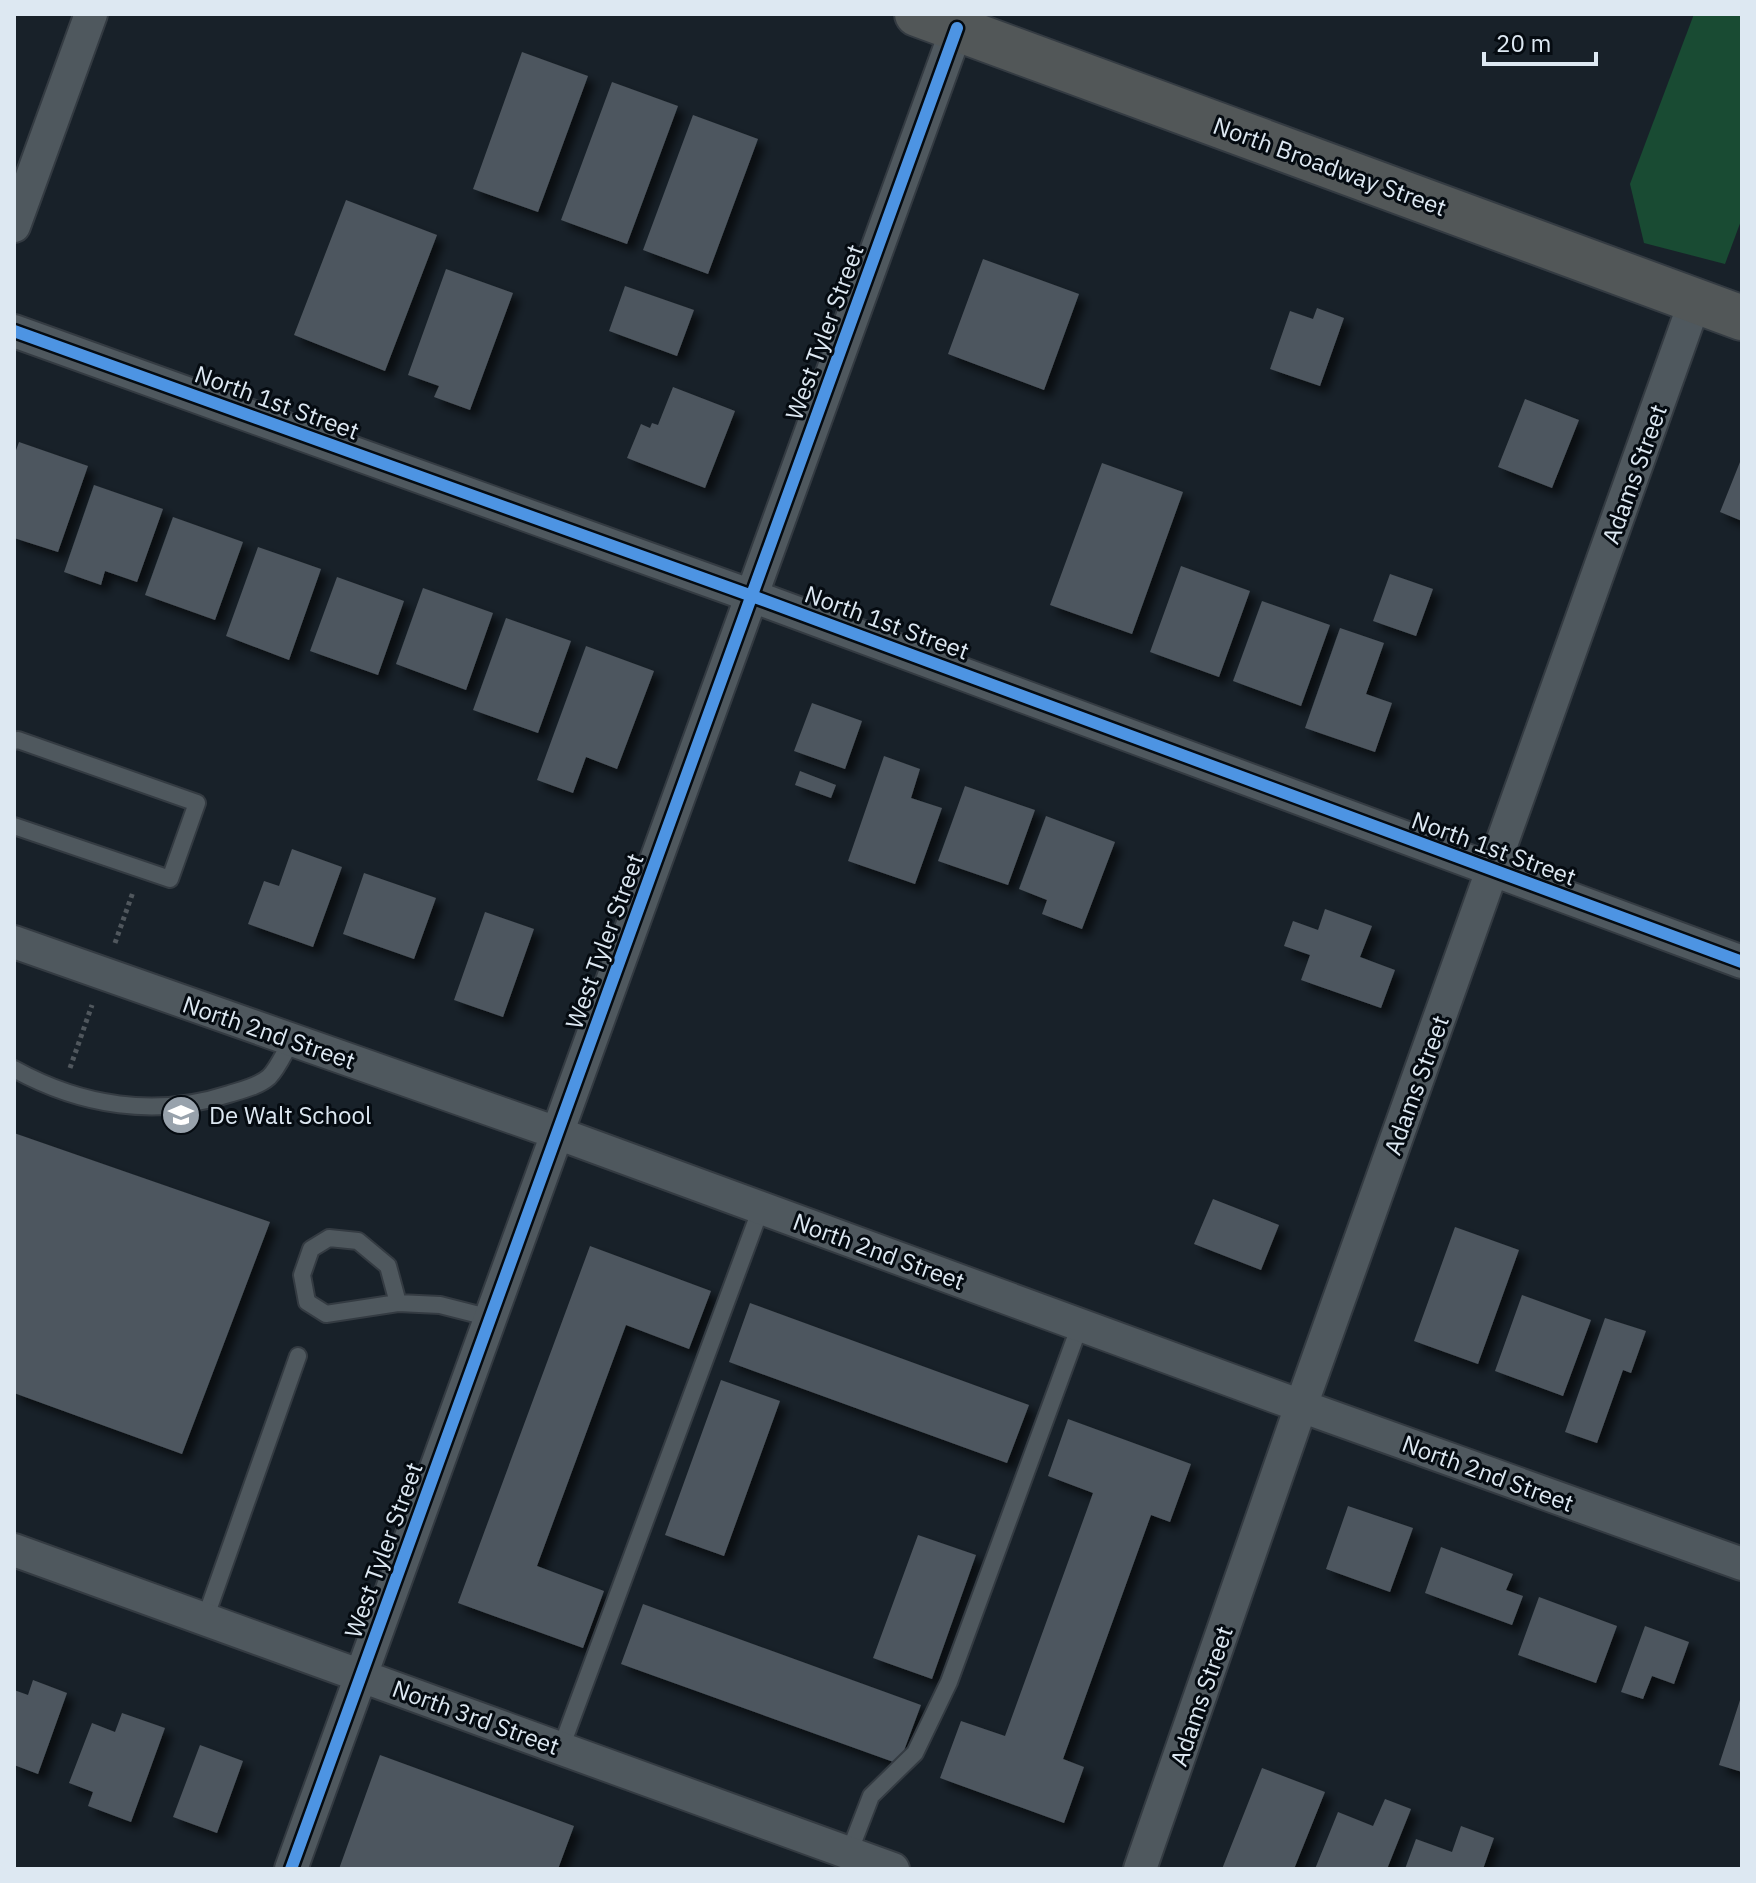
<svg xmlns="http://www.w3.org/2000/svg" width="1756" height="1883" viewBox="0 0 1756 1883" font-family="'IBM Plex Sans',sans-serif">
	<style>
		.forest { fill: #194b33 }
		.building { fill: #4e565e; filter: url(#shadow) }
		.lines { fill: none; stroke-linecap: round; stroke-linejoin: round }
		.lane-casing { stroke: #343b42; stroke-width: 20 }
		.street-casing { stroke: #343b42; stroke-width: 36 }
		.secondary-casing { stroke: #343b42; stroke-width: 48 }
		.path { stroke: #50575d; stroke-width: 5; stroke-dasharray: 4 4; stroke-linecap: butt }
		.lane { stroke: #4f585e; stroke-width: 16 }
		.street { stroke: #4f585e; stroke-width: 32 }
		.secondary { stroke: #525758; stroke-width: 44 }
		.cycleway-casing { stroke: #050b11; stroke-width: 17 }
		.cycleway { stroke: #4d94e3; stroke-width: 12 }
		.labels { text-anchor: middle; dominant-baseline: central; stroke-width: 6; stroke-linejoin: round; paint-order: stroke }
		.street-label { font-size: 24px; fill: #dde8f2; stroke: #050b11 }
		.poi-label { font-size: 24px; fill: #dde8f2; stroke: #050b11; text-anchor: start }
	</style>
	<defs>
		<filter id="shadow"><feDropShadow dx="7" dy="7" stdDeviation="4" flood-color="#0009"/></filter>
	</defs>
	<rect width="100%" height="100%" fill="#182129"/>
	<path class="forest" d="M1694,14H1742V218L1725,264L1644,243L1630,184Z"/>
	<path class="building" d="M522,52L588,76L538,212L473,189Z
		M612,82L678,106L627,244L561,220Z
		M693,115L758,139L708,274L643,250Z
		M346,200L437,235L385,371L294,335Z
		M983,259L1079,294L1044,390L948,354Z
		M446,269L513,293L470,410L434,397L439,386L408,375Z
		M625,286L694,310L677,356L609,331Z
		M1317,308L1344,318L1320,386L1270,369L1290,311L1313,319Z
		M673,387L735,411L705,488L627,458L641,424L650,428L652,423L658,425Z
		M1525,399L1579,420L1552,488L1498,467Z
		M19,442L88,466L58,552L14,538V456Z
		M1742,457V521L1720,512Z
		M1102,463L1183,492L1132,634L1050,605Z
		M94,485L163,509L137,582L105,571L101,585L64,572Z
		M173,517L243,542L215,620L145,595Z
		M258,547L321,569L289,660L226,636Z
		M1181,566L1250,591L1219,677L1150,652Z
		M1390,574L1433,589L1416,636L1373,621Z
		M337,577L404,601L378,675L310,651Z
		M423,588L493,613L466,690L396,664Z
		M1262,601L1330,625L1301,706L1233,681Z
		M506,618L571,641L538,733L473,710Z
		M1340,628L1384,643L1366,694L1392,703L1375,752L1305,728Z
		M586,646L654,671L617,769L586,757L573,793L537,780Z
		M812,703L862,721L845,769L794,751Z
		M884,756L920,769L911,798L942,808L915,884L848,861Z
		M800,771L836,785L831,798L795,785Z
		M965,786L1035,810L1008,885L938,861Z
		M1046,816L1115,842L1082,929L1042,914L1047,900L1019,889Z
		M292,849L342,867L313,947L248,924L264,881L279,886Z
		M364,873L436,898L414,959L343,934Z
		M1325,909L1372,926L1360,957L1395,970L1381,1008L1301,980L1310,955L1284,946L1293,921L1318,930Z
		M485,912L534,929L503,1017L454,1000Z
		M14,1133L270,1222L182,1454L14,1393Z
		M1213,1199L1279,1225L1261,1270L1194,1244Z
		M1455,1227L1519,1250L1478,1364L1414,1341Z
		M590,1246L711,1291L689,1349L626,1325L537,1566L604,1591L583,1648L458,1603Z
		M1522,1295L1591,1320L1563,1396L1495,1371Z
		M750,1303L1029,1405L1007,1463L729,1362Z
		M1605,1318L1646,1331L1631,1373L1623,1370L1597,1443L1565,1432Z
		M721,1380L780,1401L724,1556L665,1535Z
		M1068,1419L1191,1464L1170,1522L1151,1515L1063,1759L1084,1767L1064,1823L940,1778L961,1721L1005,1736L1093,1493L1048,1476Z
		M1348,1506L1413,1528L1390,1592L1326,1569Z
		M918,1535L976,1555L932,1679L873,1658Z
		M1441,1547L1513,1574L1506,1590L1523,1596L1512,1625L1425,1593Z
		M1539,1597L1617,1626L1596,1683L1518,1655Z
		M643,1604L921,1705L899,1764L621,1664Z
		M1645,1626L1689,1642L1674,1684L1652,1676L1643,1699L1621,1692Z
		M33,1680L67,1693L38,1774L14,1765V1690L28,1695Z
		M1741,1697H1742V1772L1719,1765Z
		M122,1713L165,1728L131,1822L88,1806L93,1792L69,1783L92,1723L115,1732Z
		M200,1745L243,1761L217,1833L173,1817Z
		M380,1755L574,1826L558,1869H339Z
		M1262,1768L1325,1792L1294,1869H1222Z
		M1385,1799L1411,1809L1387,1869H1315L1338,1812L1373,1826Z
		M1461,1826L1494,1838L1483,1869H1405L1416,1839L1452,1852Z"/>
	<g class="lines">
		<g class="lane-casing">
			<path id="lane" d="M14,741L18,740L197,803L170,879L14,826
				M14,1069C81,1106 156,1118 229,1094C242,1090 259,1086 269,1077C278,1068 285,1051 292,1040
				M398,1303L388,1266L358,1241L329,1238L311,1249L302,1275L307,1302L326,1314L398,1303L440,1305L491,1318
				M205,1619L298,1356
				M561,1748L761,1208
				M849,1853L871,1796L915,1753L949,1682L1080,1325"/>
		</g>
		<g class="street-casing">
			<path id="street" d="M14,226L91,14
				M14,331L752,596L1742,962
				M14,942L557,1133L1301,1406L1742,1564
				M14,1550L893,1869
				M291,1869L957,28
				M1140,1869L1301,1406L1695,301"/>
		</g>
		<g class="secondary-casing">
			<path id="secondary" d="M917,14L1742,318"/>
		</g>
		<path class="path" d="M115,943L133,892
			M70,1068L92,1005"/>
		<use href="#lane" class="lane"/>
		<use href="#street" class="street"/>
		<use href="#secondary" class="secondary"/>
		<g class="cycleway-casing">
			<path id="cycleway" d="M14,331L752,596L1742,962
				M291,1869L957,28"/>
		</g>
		<use href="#cycleway" class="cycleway"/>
	</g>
	<defs>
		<g id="school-disc" transform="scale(2)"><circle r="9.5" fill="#98a2ac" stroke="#050b11"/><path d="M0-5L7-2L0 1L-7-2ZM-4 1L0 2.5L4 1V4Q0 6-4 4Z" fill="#fff"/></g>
	</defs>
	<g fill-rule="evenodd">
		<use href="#school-disc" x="181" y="1115"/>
	</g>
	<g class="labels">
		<g class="street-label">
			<text transform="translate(1330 166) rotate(20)">North Broadway Street</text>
			<text transform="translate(824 332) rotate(-70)">West Tyler Street</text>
			<text transform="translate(277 402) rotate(20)">North 1st Street</text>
			<text transform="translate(1634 474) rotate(-70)">Adams Street</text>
			<text transform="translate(887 622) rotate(20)">North 1st Street</text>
			<text transform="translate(1494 848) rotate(20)">North 1st Street</text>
			<text transform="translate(604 941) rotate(-70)">West Tyler Street</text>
			<text transform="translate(269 1032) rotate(19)">North 2nd Street</text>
			<text transform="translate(1416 1085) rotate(-70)">Adams Street</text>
			<text transform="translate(879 1251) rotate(20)">North 2nd Street</text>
			<text transform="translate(1488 1473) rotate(20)">North 2nd Street</text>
			<text transform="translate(383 1550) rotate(-70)">West Tyler Street</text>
			<text transform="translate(1201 1696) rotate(-71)">Adams Street</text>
			<text transform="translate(476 1717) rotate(20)">North 3rd Street</text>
		</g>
		<g class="poi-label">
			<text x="209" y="1115">De Walt School</text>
		</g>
	</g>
	<rect width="1756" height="1883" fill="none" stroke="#dde8f2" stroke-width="32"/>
	<path d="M1484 52v12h112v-12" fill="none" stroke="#dde8f2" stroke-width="4"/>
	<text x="1496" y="52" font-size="24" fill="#dde8f2" stroke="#050b11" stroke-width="6" paint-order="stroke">20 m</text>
</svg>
